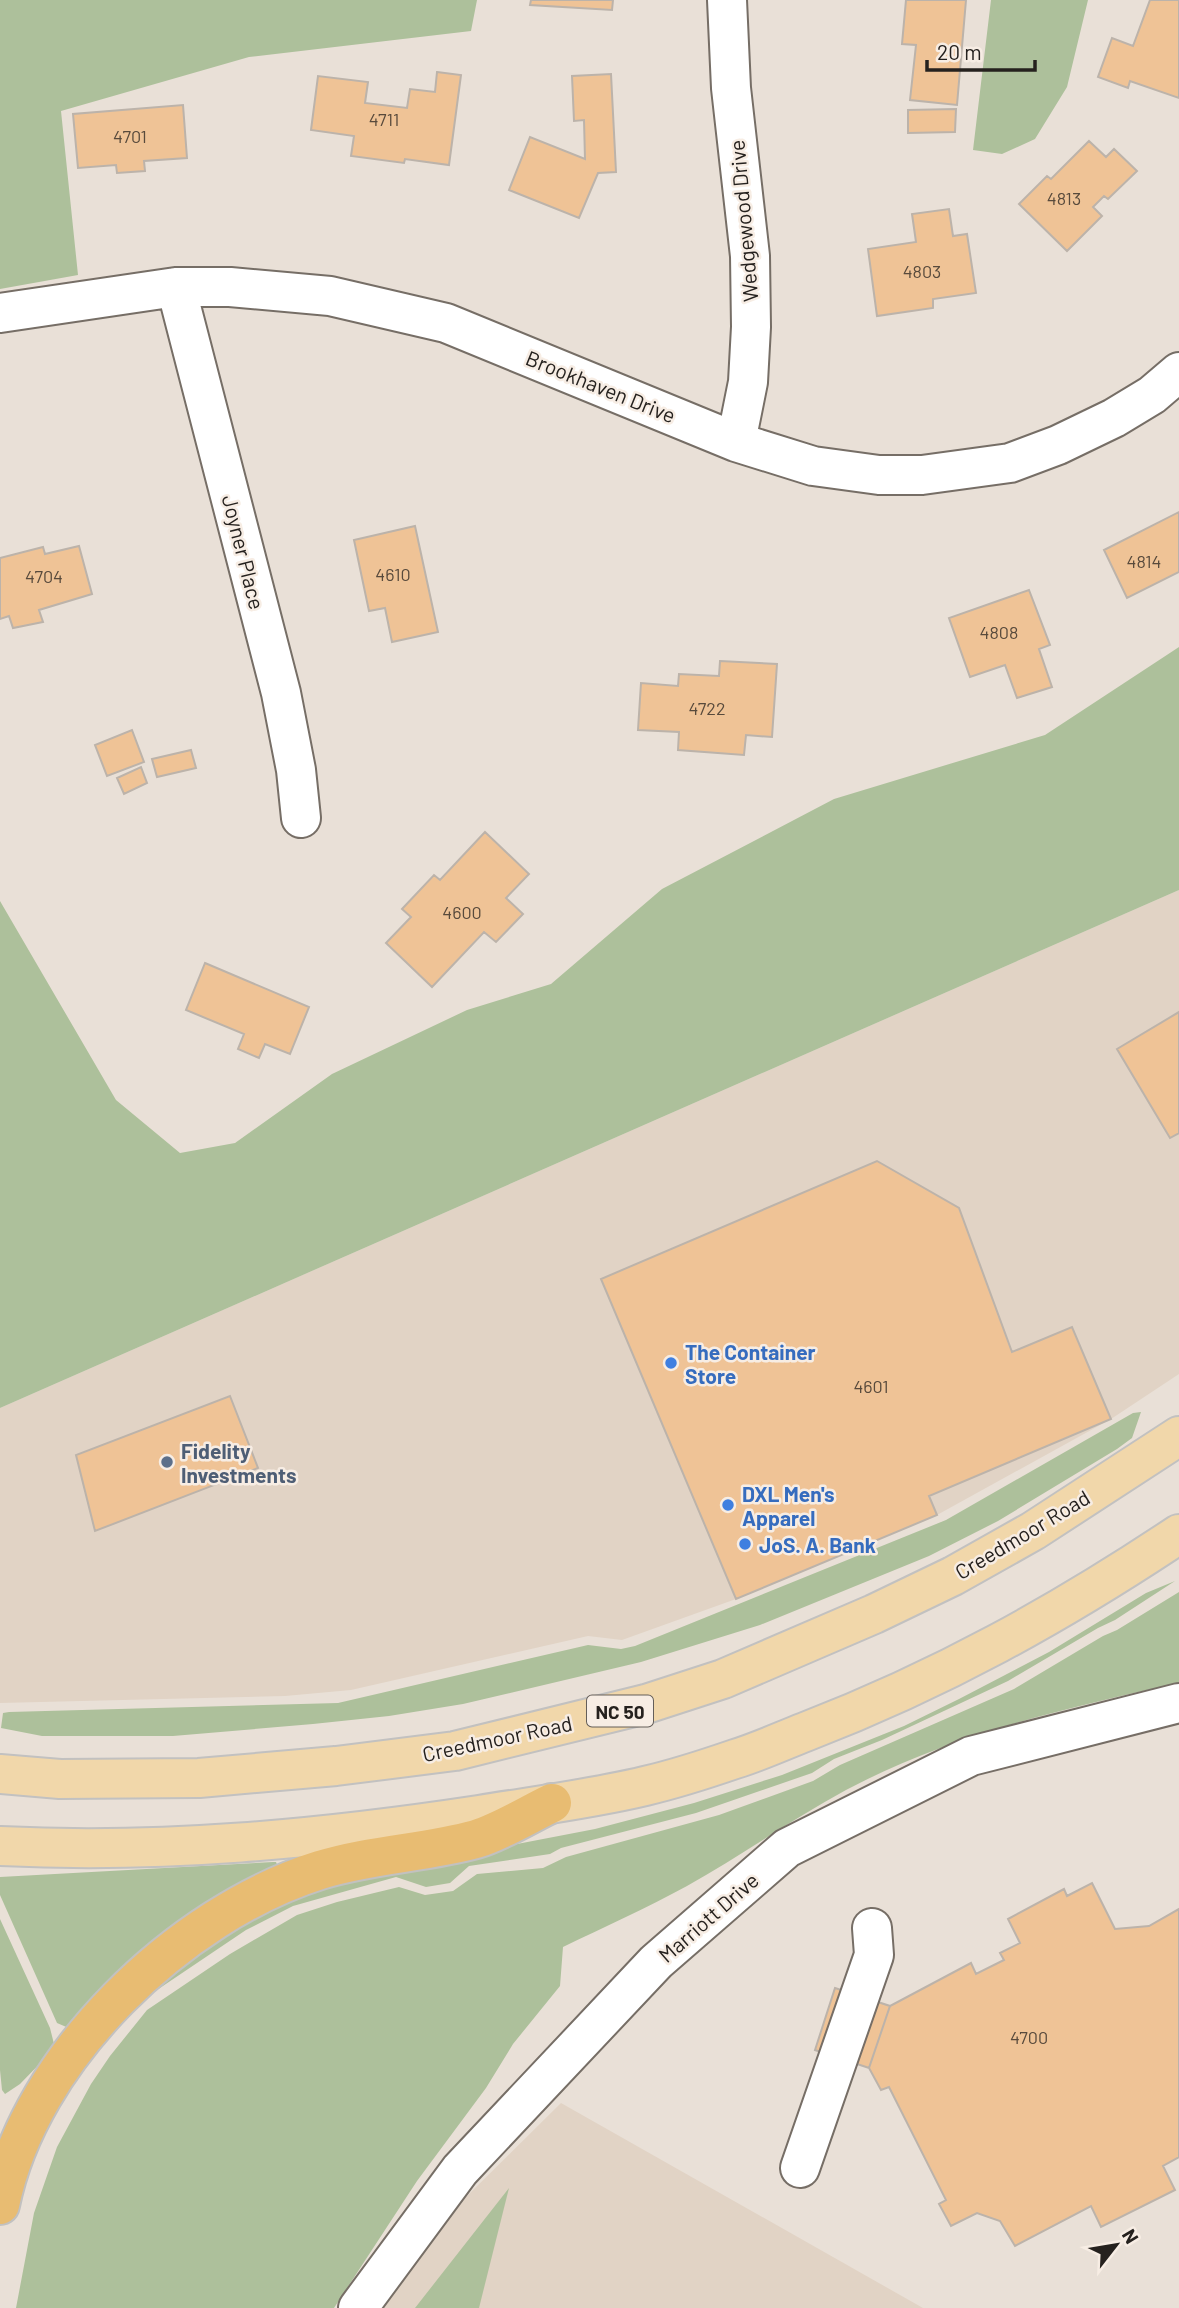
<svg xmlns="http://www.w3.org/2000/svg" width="1179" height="2308" viewBox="0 0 1179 2308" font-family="Barlow,sans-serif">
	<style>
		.built { fill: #e1d3c5 }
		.green { fill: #adc09b }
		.building { fill: #efc396; stroke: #bcb3aa; stroke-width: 2 }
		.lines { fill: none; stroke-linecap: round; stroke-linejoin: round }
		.minor-casing { stroke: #766e66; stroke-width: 42 }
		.major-casing { stroke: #c2c1c0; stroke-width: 42 }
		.highway-casing { stroke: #c2c1c0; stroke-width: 42 }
		.minor { stroke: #fff; stroke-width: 38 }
		.major { stroke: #f1d7aa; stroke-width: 38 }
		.highway { stroke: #e8bc72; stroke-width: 38 }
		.shop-dot { fill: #3f7fe0; stroke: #f7ede4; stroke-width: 2.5 }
		.service-dot { fill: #5c6f8a; stroke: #f7ede4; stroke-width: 2.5 }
		.labels { text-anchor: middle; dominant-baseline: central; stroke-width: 5; stroke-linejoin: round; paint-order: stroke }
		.number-label { font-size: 18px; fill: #584a3c }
		.shield { fill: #f7ede4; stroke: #645e59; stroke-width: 2 }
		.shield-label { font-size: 19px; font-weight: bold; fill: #25211e }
		.street-label { font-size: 21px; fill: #25211e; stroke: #f7ede4 }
		.shop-label { font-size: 21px; font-weight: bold; fill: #366cbe; stroke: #f7ede4; text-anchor: start }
		.service-label { font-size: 21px; font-weight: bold; fill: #4e5e75; stroke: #f7ede4; text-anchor: start }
	</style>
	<rect width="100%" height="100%" fill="#e9e0d7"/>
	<path class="built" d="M1179,890V1374L1111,1419L937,1515L736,1599L622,1640L588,1636L351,1690L285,1696L0,1703V1408Z
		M561,2103L923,2308H381L467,2196Z"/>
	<path class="green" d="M0,0H477L471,31L249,57L61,111L78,275L0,289Z
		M991,0H1088L1067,87L1035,139L1002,154L973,150Z
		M1179,647V890L0,1408V901L116,1100L180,1153L235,1143L332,1074L467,1010L551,984L662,889L834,799L1045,735Z
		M1141,1412L1132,1438L1117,1449L998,1521L929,1556L760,1625L641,1662L463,1704L389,1716L313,1724L173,1736H42L1,1728L3,1713L9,1712L338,1703L588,1645L621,1649L635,1646L946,1520L1133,1413Z
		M1175,1581L1115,1620L1098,1628L1008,1681L882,1740L834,1759L812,1773L696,1813L561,1848L550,1854L469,1866L450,1883L426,1887L396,1877L293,1906L246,1930L151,1994L195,1951L306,1892L377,1871L595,1829L694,1803L782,1775L904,1726L959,1699L1049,1652L1146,1593Z
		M1179,1592V1683C1065,1708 950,1735 846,1790C792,1819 741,1856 687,1886C647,1908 604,1927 563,1947L560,1986L513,2044L486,2088L417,2181L334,2308H16L34,2213L57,2147L91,2084L110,2056L147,2010L230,1954L297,1915L337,1902L399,1887L425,1895L453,1891L477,1874L543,1868L566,1857L719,1815L813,1781L840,1765L1014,1689L1103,1636L1117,1630Z
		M273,1862H276L278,1867L71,2029L57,2023L0,1895V1877Z
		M0,1919L50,2028L55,2048L20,2084L5,2094L2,2090L0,2070Z
		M509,2188L479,2308H415Z"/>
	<path class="building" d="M531,0H613L612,10L530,5Z
		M906,0H966L957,105L910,100L916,45L902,44Z
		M1150,0H1179V98L1130,81L1128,88L1098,77L1112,38L1133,46Z
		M437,72L461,75L449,165L405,159L404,163L351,156L354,136L311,130L318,76L368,82L365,103L407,108L410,89L435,92Z
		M611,74L616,172L598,173L579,218L509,190L530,137L585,159L584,120L574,121L572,76Z
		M183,105L187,158L144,161L145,171L117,173L116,165L78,168L73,114Z
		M956,109L955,132L908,133V110Z
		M1089,141L1106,157L1114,149L1137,171L1108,199L1104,196L1093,207L1102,216L1067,251L1019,204L1047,176L1051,179Z
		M949,209L953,236L967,234L976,293L933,299V308L877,316L868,249L916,242L912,214Z
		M1179,512V572L1127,598L1104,550Z
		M415,526L438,632L392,642L385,608L369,611L354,540Z
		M79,546L92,594L39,610L43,622L13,628L9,616L0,619V558L43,547L45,554Z
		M1029,590L1050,645L1039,649L1052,687L1017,698L1005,665L970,677L949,618Z
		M720,661L777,664L772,737L746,735L744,755L678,750L679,732L638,730L641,683L678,686L679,674L719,676Z
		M132,730L144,762L107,776L95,745Z
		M191,750L196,768L157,777L152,759Z
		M141,767L147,783L124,794L117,778Z
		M485,832L529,874L506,898L523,914L496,942L484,932L432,987L386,943L411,917L402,909L434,875L440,880Z
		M205,963L309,1007L290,1054L265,1044L259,1058L238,1049L244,1034L186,1010Z
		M1179,1012V1133L1170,1138L1117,1049Z
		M877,1161L959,1208L1012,1352L1072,1327L1111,1419L929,1496L937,1515L736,1599L601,1279Z
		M230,1396L258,1468L95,1531L76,1455Z
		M1092,1883L1115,1929L1149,1926L1179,1909V2157L1163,2166L1175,2190L1101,2227L1091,2206L1015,2246L1000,2221L977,2213L951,2226L939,2204L946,2200L889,2087L881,2090L869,2068L890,2006L971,1963L976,1974L1004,1960L1000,1953L1020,1943L1008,1919L1064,1889L1067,1896Z
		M835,1988L890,2006L869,2068L815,2050Z"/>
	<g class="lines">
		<g class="minor-casing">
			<path id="minor" d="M727,0L731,88L750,256L751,327L748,382L736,442
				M176,287L281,693L296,770L301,818
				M0,313L176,287H230L330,296L446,323L736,442L813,466L879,475H922L1010,463L1058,445L1114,418L1152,395L1179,372
				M800,2168L874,1955L872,1928
				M358,2308L460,2170L656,1962L787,1848L971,1756L1179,1703"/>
		</g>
		<g class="major-casing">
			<path id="major" d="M0,1774L60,1779L199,1778L336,1766L455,1751L646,1704L723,1679L874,1614L953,1576L1033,1531L1179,1436
				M0,1846C161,1854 320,1839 479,1815C534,1806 591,1799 645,1786C675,1779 706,1769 735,1759C758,1752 782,1741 805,1732C940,1680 1059,1614 1179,1534"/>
		</g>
		<g class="highway-casing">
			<path id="highway" d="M0,2205C29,2058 179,1914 320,1870C372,1854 425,1853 476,1839C500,1832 529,1814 552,1803"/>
		</g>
		<use href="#minor" class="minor"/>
		<use href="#major" class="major"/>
		<use href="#highway" class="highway"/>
	</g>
	<g class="shop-dot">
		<circle cx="671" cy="1363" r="7"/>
		<circle cx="728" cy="1505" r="7"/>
		<circle cx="745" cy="1544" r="7"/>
	</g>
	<circle class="service-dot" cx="167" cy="1462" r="7"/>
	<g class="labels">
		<g class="number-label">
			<text x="384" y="119">4711</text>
			<text x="130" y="136">4701</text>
			<text x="1064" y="198">4813</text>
			<text x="922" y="271">4803</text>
			<text x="1144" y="561">4814</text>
			<text x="393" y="574">4610</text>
			<text x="44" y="576">4704</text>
			<text x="999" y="632">4808</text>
			<text x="707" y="708">4722</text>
			<text x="462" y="912">4600</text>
			<text x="871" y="1386">4601</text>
			<text x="1029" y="2037">4700</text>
		</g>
		<rect class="shield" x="587" y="1695.5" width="66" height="31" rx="5"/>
		<g class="shield-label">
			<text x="620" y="1711">NC 50</text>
		</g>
		<g class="street-label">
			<text transform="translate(743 221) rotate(-95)">Wedgewood Drive</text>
			<text transform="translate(601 386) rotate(22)">Brookhaven Drive</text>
			<text transform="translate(244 552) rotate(76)">Joyner Place</text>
			<text transform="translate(1022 1534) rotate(-31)">Creedmoor Road</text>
			<text transform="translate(497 1738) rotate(-12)">Creedmoor Road</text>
			<text transform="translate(708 1917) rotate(-41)">Marriott Drive</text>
		</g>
		<g class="shop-label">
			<text x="685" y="1351">The Container<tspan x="685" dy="24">Store</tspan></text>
			<text x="742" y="1493">DXL Men's<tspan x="742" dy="24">Apparel</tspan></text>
			<text x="759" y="1544">JoS. A. Bank</text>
		</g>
		<g class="service-label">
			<text x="181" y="1450">Fidelity<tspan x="181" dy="24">Investments</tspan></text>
		</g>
	</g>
	<g transform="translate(1116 2245) rotate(59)" stroke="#f7ede4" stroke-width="5" paint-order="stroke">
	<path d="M0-5L12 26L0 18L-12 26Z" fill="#25211e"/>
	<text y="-10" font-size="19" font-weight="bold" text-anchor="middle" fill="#25211e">N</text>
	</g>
	<path d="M927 60v10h108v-10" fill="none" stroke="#25211e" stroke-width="3.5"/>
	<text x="937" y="60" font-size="21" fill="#25211e" stroke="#f7ede4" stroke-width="5" paint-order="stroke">20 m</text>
</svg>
